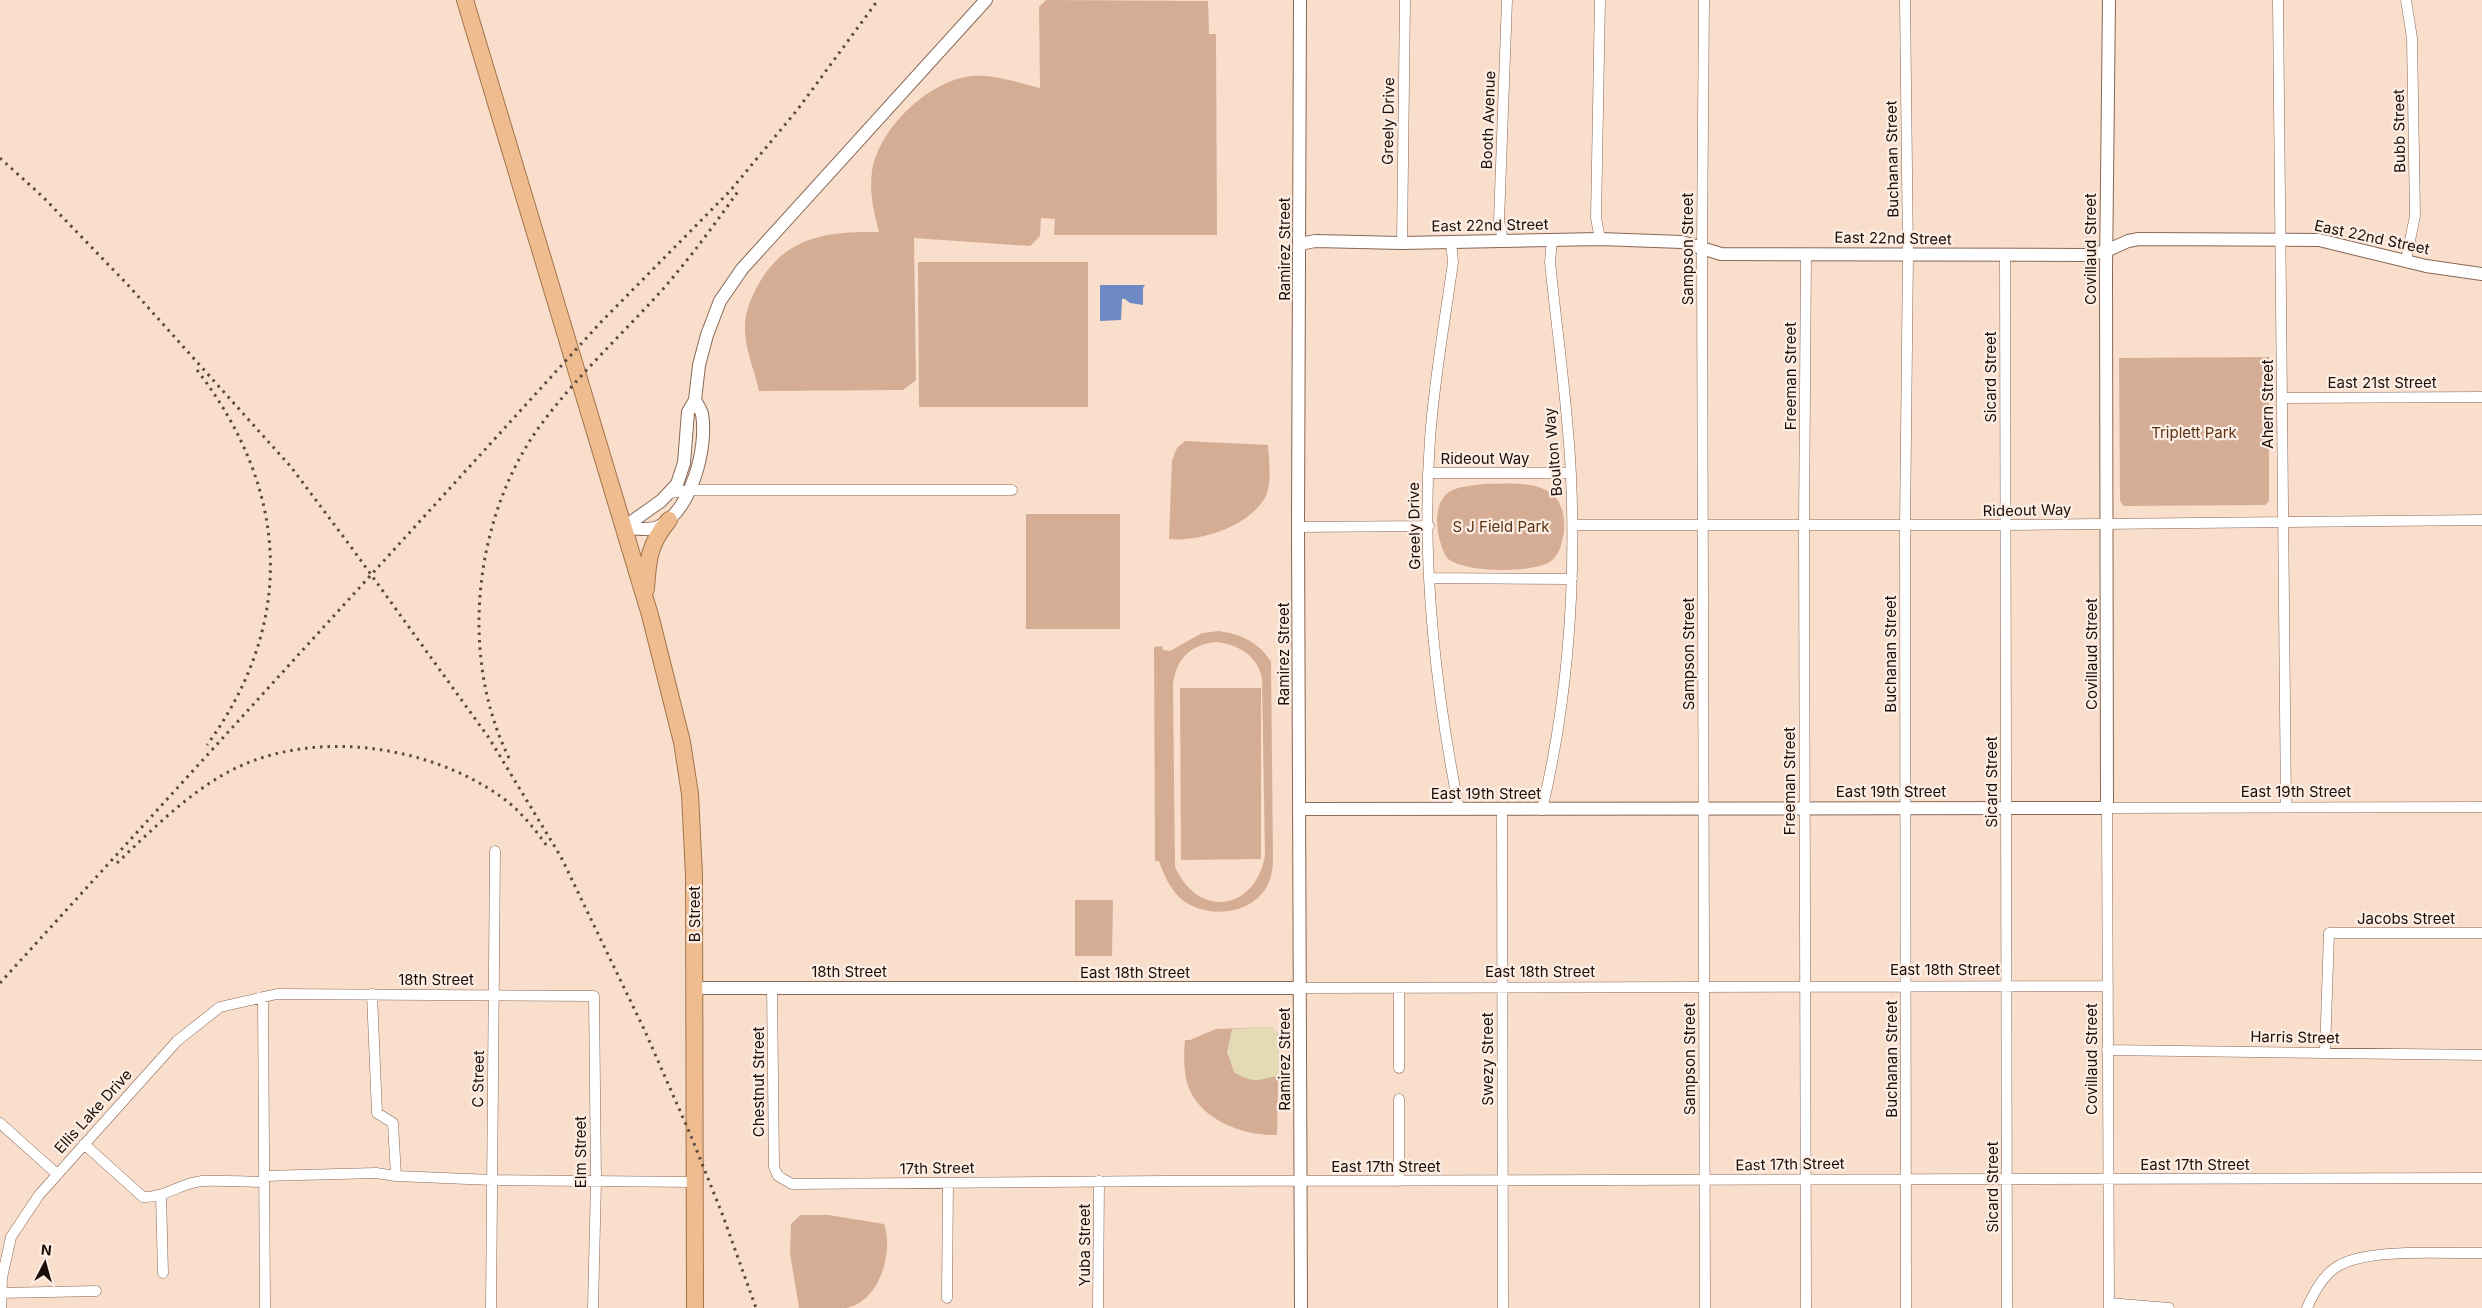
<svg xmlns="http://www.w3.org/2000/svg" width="2482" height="1308" viewBox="0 0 2482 1308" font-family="Inter,sans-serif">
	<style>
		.green { fill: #d5ad95; fill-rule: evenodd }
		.sand { fill: #e4dbb6 }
		.water { fill: #6e89c3 }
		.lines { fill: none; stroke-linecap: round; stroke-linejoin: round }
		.minor-casing { stroke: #876855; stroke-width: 11 }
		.tertiary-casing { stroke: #876855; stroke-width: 14 }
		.trunk-casing { stroke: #a1754c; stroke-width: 18 }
		.minor { stroke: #fff; stroke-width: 10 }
		.tertiary { stroke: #fff; stroke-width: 12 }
		.trunk { stroke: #eebc8e; stroke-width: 16 }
		.rail { stroke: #5b4a40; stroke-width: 3; stroke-dasharray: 2.5 5; stroke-linecap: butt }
		.labels { text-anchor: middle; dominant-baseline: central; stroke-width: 4.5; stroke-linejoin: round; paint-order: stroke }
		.street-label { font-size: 15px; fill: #1a0e07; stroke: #fdeee5 }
		.park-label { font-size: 15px; fill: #5c3214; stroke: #fdeee5 }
	</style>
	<rect width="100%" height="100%" fill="#fadecc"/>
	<path class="green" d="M1046,0L1208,1L1209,34H1216L1217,235H1054L1055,219L1041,218L1040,236L1030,246L914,238L916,380L903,390L759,391C755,372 746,352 745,332C744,314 750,300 758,285C785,236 828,231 879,232C874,213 869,192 872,172C878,129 929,80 972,76C996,74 1017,83 1040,88L1039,7Z
		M918,262H1088V407H919Z
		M2269,357V501L2265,505L2124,506L2120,501L2119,358Z
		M1185,441L1268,445C1269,461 1273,487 1263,501C1245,527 1200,542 1169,539L1172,460L1177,448Z
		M1483,484C1521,483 1567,478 1564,530C1563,540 1560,555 1551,561C1533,574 1463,573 1447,558C1437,542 1430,506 1449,492C1458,486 1472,486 1483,484Z
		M1026,514H1120V629H1026Z
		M1219,631C1241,634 1260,643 1271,662L1273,858C1273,868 1272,878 1266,888C1249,916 1204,919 1180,898C1169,887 1164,875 1159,861H1155L1154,647L1162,646L1163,650L1170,651L1202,633ZM1217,642C1239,645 1258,656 1262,679L1265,855C1256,910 1199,920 1175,867L1173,686C1175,659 1191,644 1217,642Z
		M1180,688H1261V859L1181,860Z
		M1075,900H1113L1112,956H1075Z
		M1272,1027L1279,1034L1277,1135C1244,1136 1201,1121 1188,1086C1183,1072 1184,1054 1185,1040H1190L1216,1029Z
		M800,1215H828L884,1224C894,1251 880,1302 846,1308C831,1308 814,1308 799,1308L790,1253L791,1224Z"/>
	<path class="sand" d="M1272,1027L1279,1034L1278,1075C1261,1081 1250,1083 1234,1072L1227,1052L1232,1029Z"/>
	<path class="water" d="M1100,285H1145L1143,288V305L1130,303L1125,299H1122L1121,320L1100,321Z"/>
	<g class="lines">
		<g class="minor-casing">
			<path id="minor" d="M1704,0L1702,248L1705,1308
				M1905,0L1908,255L1905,526L1906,1308
				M2278,0L2286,807
				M2406,0L2412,38L2415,216L2406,260
				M1600,239L1596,218L1600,0
				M1503,241L1499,221L1507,0
				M1451,242L1453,262C1445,321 1434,380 1430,439C1421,563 1435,688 1459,809
				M1402,243L1405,0
				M1806,254L1804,525L1806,1308
				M2005,255L2007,1308
				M2282,398L2482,397
				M1428,473H1571
				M670,493L690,490H1012
				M1573,525H2005L2482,520
				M1298,527L1429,526
				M1430,578L1572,579
				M1502,809L1503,1308
				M1542,810C1568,700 1576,589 1571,476C1568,405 1557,333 1550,262L1552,240
				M772,987L774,1167L778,1176L792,1184L1163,1181L2482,1178
				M1300,988L2108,986
				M372,994L377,1113L393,1123L396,1176
				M263,997L265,1308
				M2107,1050L2482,1055
				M2325,1052L2329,933H2482
				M1399,1068V988
				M1399,1099V1181
				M0,1123L57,1174
				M84,1144L143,1197C164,1198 181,1183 202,1181C222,1180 244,1182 264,1182
				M264,1176L376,1173L396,1176L492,1180L695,1182
				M161,1195L163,1273
				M1,1293L96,1291
				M947,1298L948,1183
				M2109,1303L2169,1308
				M1,1308L2,1278L11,1237L39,1195L177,1041L220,1007L277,994L594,996L596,1181L593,1308
				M491,1308L495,851
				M1098,1308L1099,1181
				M2109,1308L2107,808L2482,807
				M2307,1308C2313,1294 2322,1277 2335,1268C2364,1247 2446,1254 2482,1253"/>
		</g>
		<g class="tertiary-casing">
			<path id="tertiary" d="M1300,0L1298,527L1301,1308
				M1300,244L1315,241L1402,243L1600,239L1682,242L1721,254L2087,255L2106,251L2128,241L2139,239L2319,240L2426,266L2482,274
				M623,528L661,501L677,484L684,463L688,412L695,400L699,365L707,335L720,301L742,269L986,0
				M623,528C634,528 647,531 658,527C691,511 708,448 702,414C701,410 697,404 695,400
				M1300,809L2107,808L2106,272L2109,0
				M694,988H1300"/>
		</g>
		<g class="trunk-casing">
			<path id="trunk" d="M465,0L650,615L682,742L690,794L694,875L695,1308
				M646,589C648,559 649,544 669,520"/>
		</g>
		<use href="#minor" class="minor"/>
		<use href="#tertiary" class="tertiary"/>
		<use href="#trunk" class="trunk"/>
		<path class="rail" d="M0,158L43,197L128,285L291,467L354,551L489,738L561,857L644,1029L691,1136L723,1216L756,1308
			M197,370C289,490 297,621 207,745
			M509,758C488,715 479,669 479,622C479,557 498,487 535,433C572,380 620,337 663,289C690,258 715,224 739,190
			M117,863C152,830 186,795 228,772C310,728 426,744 500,796C520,810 535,829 549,849
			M0,983L601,322L730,191L798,109L878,0"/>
	</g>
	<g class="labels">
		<g class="street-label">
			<text transform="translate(1488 120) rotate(-88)">Booth Avenue</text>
			<text transform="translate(1388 121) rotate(-89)">Greely Drive</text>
			<text transform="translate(2399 131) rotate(-91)">Bubb Street</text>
			<text transform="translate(1892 159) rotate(-91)">Buchanan Street</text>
			<text transform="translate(1490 225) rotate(-1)">East 22nd Street</text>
			<text transform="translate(2372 237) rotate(12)">East 22nd Street</text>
			<text transform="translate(1893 238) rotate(1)">East 22nd Street</text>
			<text transform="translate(1284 249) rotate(-90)">Ramirez Street</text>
			<text transform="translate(1687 249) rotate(-90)">Sampson Street</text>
			<text transform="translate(2090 249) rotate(-90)">Covillaud Street</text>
			<text transform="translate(1790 376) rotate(-90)">Freeman Street</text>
			<text transform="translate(1990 377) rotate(-90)">Sicard Street</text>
			<text x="2382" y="382">East 21st Street</text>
			<text transform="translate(2267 404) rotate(-90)">Ahern Street</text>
			<text transform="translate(1553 452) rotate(-95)">Boulton Way</text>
			<text x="1485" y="458">Rideout Way</text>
			<text transform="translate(2027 510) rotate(-1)">Rideout Way</text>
			<text transform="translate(1414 526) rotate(-91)">Greely Drive</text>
			<text transform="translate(1283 654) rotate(-90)">Ramirez Street</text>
			<text transform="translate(1688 654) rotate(-90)">Sampson Street</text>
			<text transform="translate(1890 654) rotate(-90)">Buchanan Street</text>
			<text transform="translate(2091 654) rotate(-90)">Covillaud Street</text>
			<text transform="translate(1789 781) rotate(-90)">Freeman Street</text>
			<text transform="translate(1991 782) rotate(-90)">Sicard Street</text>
			<text x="1891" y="791">East 19th Street</text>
			<text x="2296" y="791">East 19th Street</text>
			<text x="1486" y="793">East 19th Street</text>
			<text transform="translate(694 914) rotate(-90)">B Street</text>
			<text x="2406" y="918">Jacobs Street</text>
			<text x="1945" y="969">East 18th Street</text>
			<text x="849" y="971">18th Street</text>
			<text x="1540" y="971">East 18th Street</text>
			<text x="1135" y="972">East 18th Street</text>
			<text x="436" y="979">18th Street</text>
			<text transform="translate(2295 1037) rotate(1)">Harris Street</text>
			<text transform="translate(1284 1059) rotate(-90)">Ramirez Street</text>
			<text transform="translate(1487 1059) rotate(-90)">Swezy Street</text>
			<text transform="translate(1689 1059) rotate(-90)">Sampson Street</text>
			<text transform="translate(1891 1059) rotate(-90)">Buchanan Street</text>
			<text transform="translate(2091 1059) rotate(-90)">Covillaud Street</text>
			<text transform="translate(478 1079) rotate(-89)">C Street</text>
			<text transform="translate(758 1082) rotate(-90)">Chestnut Street</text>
			<text transform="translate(93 1111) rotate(-48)">Ellis Lake Drive</text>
			<text transform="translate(580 1152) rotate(-90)">Elm Street</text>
			<text transform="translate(1790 1164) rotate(-1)">East 17th Street</text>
			<text x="2195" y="1164">East 17th Street</text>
			<text x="1386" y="1166">East 17th Street</text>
			<text transform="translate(937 1168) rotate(-1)">17th Street</text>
			<text transform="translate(1992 1187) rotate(-90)">Sicard Street</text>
			<text transform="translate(1084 1245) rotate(-90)">Yuba Street</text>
		</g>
		<g class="park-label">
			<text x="2194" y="432">Triplett Park</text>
			<text x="1501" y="526">S J Field Park</text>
		</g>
	</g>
	<g transform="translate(45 1263) rotate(6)" stroke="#fdeee5" stroke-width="4" paint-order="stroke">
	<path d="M0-4L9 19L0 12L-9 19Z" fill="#1a0e07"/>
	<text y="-8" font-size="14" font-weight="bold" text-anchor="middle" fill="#1a0e07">N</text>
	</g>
</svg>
